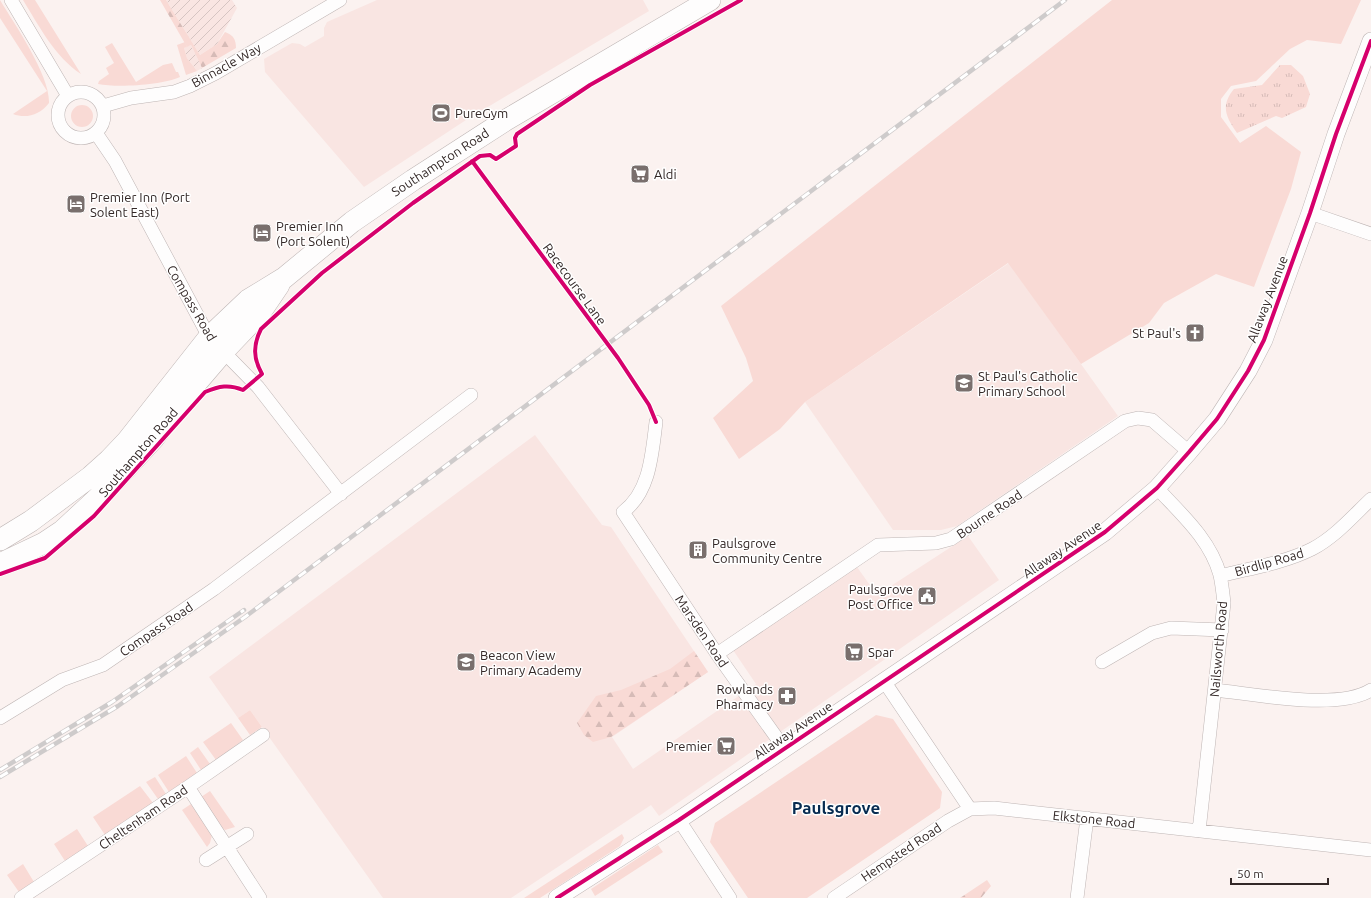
<svg xmlns="http://www.w3.org/2000/svg" width="1371" height="898" viewBox="0 0 1371 898" font-family="Ubuntu,sans-serif">
	<style>
		.built { fill: #f9e5e2 }
		.industrial { fill: url(#industrial-furrows) }
		.grass { fill: #f9dad5 }
		.forest { fill: url(#forest-firs) }
		.park { fill: url(#park-tufts) }
		.lines { fill: none; stroke-linecap: round; stroke-linejoin: round }
		.minor-casing { stroke: #beb5b4; stroke-width: 14 }
		.tertiary-casing { stroke: #beb5b4; stroke-width: 18 }
		.primary-casing { stroke: #beb5b4; stroke-width: 22 }
		.minor { stroke: #fefdfd; stroke-width: 13 }
		.tertiary { stroke: #fefdfd; stroke-width: 17 }
		.primary { stroke: #fefdfd; stroke-width: 21 }
		.rail-casing { stroke: #cecbcb; stroke-width: 4.5 }
		.rail { stroke: #fff; stroke-width: 3; stroke-dasharray: 9; stroke-linecap: butt }
		.cycleway-casing { stroke: #fff; stroke-width: 6 }
		.cycleway { stroke: #d6006c; stroke-width: 4 }
		.labels { text-anchor: middle; dominant-baseline: central; stroke-width: 3; stroke-linejoin: round; paint-order: stroke }
		.street-label { font-size: 13px; fill: #332827; stroke: #fff }
		.poi-label { font-size: 13px; fill: #332827; stroke: #fff; text-anchor: start }
		.district-label { font-size: 17px; font-weight: bold; fill: #072b51; stroke: #fff }
	</style>
	<defs>
		<pattern id="industrial-furrows" width="10" height="10" patternUnits="userSpaceOnUse"><rect width="10" height="10" fill="#f9e5e2"/><path d="M-1 1l2-2M0 10L10 0M9 11l2-2" fill="none" stroke="#d6c4c2"/></pattern>
		<pattern id="forest-firs" width="22" height="20" patternUnits="userSpaceOnUse"><rect width="22" height="20" fill="#f9dad5"/><path d="M5 1l3.5 6h-7zM16 11l3.5 6h-7z" fill="#d6bbb7"/></pattern>
		<pattern id="park-tufts" width="24" height="20" patternUnits="userSpaceOnUse"><rect width="24" height="20" fill="#f9dad5"/><path d="M3 7l-1-3M5 7V3M7 7l1-3M15 17l-1-3M17 17v-4M19 17l1-3" fill="none" stroke="#d6bbb7"/></pattern>
	</defs>
	<rect width="100%" height="100%" fill="#fbf2f0"/>
	<path class="built" d="M377,0H643L649,11L466,120L364,187L265,72L264,59L292,43L300,44L305,47L324,36V28L327,22Z
		M1009,263L1118,416L957,526L941,530H893L805,402Z
		M535,435L602,525L611,527L708,672L612,737L633,769L756,684L733,650L857,567L877,595L968,536L999,580L659,816L651,805L511,898H383L250,710L238,718L209,677Z"/>
	<path class="industrial" d="M166,0H232L237,8L217,44L200,55Z
		M191,45L202,68L197,71L187,58L184,48Z"/>
	<path class="grass" d="M0,0C15,25 50,75 49,103C40,115 26,119 13,114L47,91L0,18Z
		M23,0H35L81,74C55,57 39,26 23,0Z
		M1112,0H1361L1341,44L1307,40L1290,49L1256,81L1231,86L1221,99V117L1240,143L1266,126L1301,152L1291,189L1254,287L1216,274L1164,303L1149,323L1081,364L1008,263L805,402L780,429L739,459L713,418L753,381L746,358L721,306Z
		M185,42L187,47L184,48L187,58L197,71L186,75L177,45Z
		M112,43L136,82L163,65L172,63L176,72H178L180,77C162,85 118,88 98,84L99,81L109,74L106,68L114,63L105,47Z
		M71 116a11 11 0 1 1 22 0a11 11 0 1 1-22 0Z
		M250,710L262,727L250,735L238,718Z
		M876,715L893,719L942,792L940,808L807,898H748L710,842L715,823Z
		M231,723L243,740L216,760L203,742Z
		M198,747L210,764L201,770L190,753Z
		M186,756L197,773L169,792L158,775Z
		M155,777L166,794L158,799L146,782Z
		M140,786L153,803L105,835L93,817Z
		M210,791L235,827L225,830L221,827L201,797Z
		M191,804L212,835L210,843L207,847L182,810Z
		M77,829L88,846L65,861L54,844Z
		M622,834L624,838L620,846L540,898H524Z
		M658,845L663,852L595,896L591,889Z
		M23,864L34,882L19,892L7,875Z"/>
	<path class="forest" d="M160,0H166L200,55L217,44L225,32C233,35 236,39 236,48L202,68L191,45L187,47Z
		M694,651L708,672L611,737L593,742L584,735L577,723L596,696L621,690L670,669Z
		M987,880L991,886L981,898H960Z"/>
	<path class="park" d="M1280,65H1291L1303,76L1310,94L1306,107L1282,118L1276,116L1237,133C1226,117 1220,106 1234,89L1262,85Z"/>
	<g class="lines">
		<g class="minor-casing">
			<path id="minor" d="M11,0L68,96
				M58 115a23 23 0 1 1 46 0a23 23 0 1 1-46 0Z
				M103,106L131,98L174,92L190,86L216,73L340,0
				M96,133L115,161L209,337L258,387L341,494
				M1310,213L1371,234
				M656,422C652,454 650,492 623,512L717,654L784,748
				M1157,488C1181,514 1210,539 1220,575C1222,584 1223,594 1224,603L1199,831
				M1220,576C1251,568 1284,563 1312,549C1335,537 1353,516 1371,499
				M717,654L878,545L936,543L951,539L1125,421L1138,418L1152,420L1189,452
				M1102,662L1152,633L1171,628L1222,630
				M884,681L970,809
				M1215,690C1254,694 1338,711 1371,690
				M0,718L62,680L103,665L214,589L471,395
				M188,787L260,898
				M679,820L730,898
				M206,860L247,834
				M21,898L188,787L263,735
				M834,898L948,821L970,809L994,808L1371,850
				M1077,898L1087,818"/>
		</g>
		<g class="tertiary-casing">
			<path id="tertiary" d="M557,898L679,820L1105,532L1157,488L1189,452L1217,419L1248,371L1264,340L1310,213L1336,134L1371,41"/>
		</g>
		<g class="primary-casing">
			<path id="primary" d="M0,540L31,521L90,477L109,460L127,441L209,337L248,300L284,278L352,222L413,180L506,120L710,0
				M0,564L44,543L62,531L104,492L154,438L187,394L223,352L260,313L279,285"/>
		</g>
		<use href="#minor" class="minor"/>
		<use href="#tertiary" class="tertiary"/>
		<use href="#primary" class="primary"/>
		<g class="rail-casing">
			<path id="rail" d="M0,770L112,702L244,610
				M0,777L118,706L245,617L1065,0"/>
		</g>
		<use href="#rail" class="rail"/>
		<g class="cycleway-casing">
			<path id="cycleway" d="M472,161L618,358L649,405L656,422
				M0,574L45,558L94,516L205,392C219,386 229,384 243,390L262,374C253,358 253,345 261,329L322,273L413,203L480,156L490,155L496,159L516,146L515,138L517,134L590,85L741,0
				M557,898L679,820L1105,532L1157,488L1189,452L1217,419L1248,371L1264,340L1310,213L1336,134L1371,41"/>
		</g>
		<use href="#cycleway" class="cycleway"/>
	</g>
	<defs>
		<g id="stadium-square" transform="scale(1)"><rect x="-9" y="-9" width="18" height="18" rx="4" fill="#796f6d" stroke="#fff"/><path d="M0-5a6.5 5 0 1 0 0 10a6.5 5 0 1 0 0-10ZM-3.5-1.8h7v3.6h-7Z" fill="#fff"/></g>
		<g id="supermarket-square" transform="scale(1)"><rect x="-9" y="-9" width="18" height="18" rx="4" fill="#796f6d" stroke="#fff"/><path d="M-6-5.5h2.5l.6 2H6L4.5 2H-2.5L-4.4-4H-6ZM-1.5 3.2a1.3 1.3 0 1 0 .1 0ZM3 3.2a1.3 1.3 0 1 0 .1 0Z" fill="#fff"/></g>
		<g id="hotel-square" transform="scale(1)"><rect x="-9" y="-9" width="18" height="18" rx="4" fill="#796f6d" stroke="#fff"/><path d="M-6-4.5h1.5V1H6V5H4.5V3h-9V5H-6ZM-4 0a1.8 1.8 0 1 1 3.6 0ZM.5 0V-2.5h3Q6-2.5 6 0Z" fill="#fff"/></g>
		<g id="church-square" transform="scale(1)"><rect x="-9" y="-9" width="18" height="18" rx="4" fill="#796f6d" stroke="#fff"/><path d="M-1.2-6h2.4v3.5h3.3v2.4h-3.3V6h-2.4V-.1h-3.3v-2.4h3.3Z" fill="#fff"/></g>
		<g id="school-square" transform="scale(1)"><rect x="-9" y="-9" width="18" height="18" rx="4" fill="#796f6d" stroke="#fff"/><path d="M0-5L7-2L0 1L-7-2ZM-4 1L0 2.5L4 1V4Q0 6-4 4Z" fill="#fff"/></g>
		<g id="building-square" transform="scale(1)"><rect x="-9" y="-9" width="18" height="18" rx="4" fill="#796f6d" stroke="#fff"/><path d="M-4-6H4V6H1V3H-1V6H-4ZM-2.5-4.3h1.7v1.8h-1.7ZM.8-4.3h1.7v1.8H.8ZM-2.5-1h1.7V.8h-1.7ZM.8-1h1.7V.8H.8Z" fill="#fff"/></g>
		<g id="civic-square" transform="scale(1)"><rect x="-9" y="-9" width="18" height="18" rx="4" fill="#796f6d" stroke="#fff"/><path d="M-.6-6.5H3V-4.5H.6V-3L4-1V1h2V6H-6V1h2V-1L-.6-3ZM-1.2 2.5V6h2.4V2.5Z" fill="#fff"/></g>
		<g id="pharmacy-square" transform="scale(1)"><rect x="-9" y="-9" width="18" height="18" rx="4" fill="#796f6d" stroke="#fff"/><path d="M-2-6h4v4h4v4h-4v4h-4v-4h-4v-4h4Z" fill="#fff"/></g>
	</defs>
	<g fill-rule="evenodd">
		<use href="#stadium-square" x="441" y="113"/>
		<use href="#supermarket-square" x="640" y="174"/>
		<use href="#hotel-square" x="76" y="204"/>
		<use href="#hotel-square" x="262" y="233"/>
		<use href="#church-square" x="1195" y="333"/>
		<use href="#school-square" x="964" y="383"/>
		<use href="#building-square" x="698" y="550"/>
		<use href="#civic-square" x="927" y="596"/>
		<use href="#supermarket-square" x="854" y="652"/>
		<use href="#school-square" x="466" y="662"/>
		<use href="#pharmacy-square" x="787" y="696"/>
		<use href="#supermarket-square" x="726" y="746"/>
	</g>
	<g class="labels">
		<g class="street-label">
			<text transform="translate(226 65) rotate(-29)">Binnacle Way</text>
			<text transform="translate(440 162) rotate(-33)">Southampton Road</text>
			<text transform="translate(575 284) rotate(54)">Racecourse Lane</text>
			<text transform="translate(1267 299) rotate(-69)">Allaway Avenue</text>
			<text transform="translate(192 303) rotate(60)">Compass Road</text>
			<text transform="translate(138 452) rotate(-49)">Southampton Road</text>
			<text transform="translate(989 514) rotate(-34)">Bourne Road</text>
			<text transform="translate(1062 549) rotate(-34)">Allaway Avenue</text>
			<text transform="translate(1269 562) rotate(-16)">Birdlip Road</text>
			<text transform="translate(156 629) rotate(-34)">Compass Road</text>
			<text transform="translate(702 631) rotate(56)">Marsden Road</text>
			<text transform="translate(1218 649) rotate(-85)">Nailsworth Road</text>
			<text transform="translate(793 730) rotate(-34)">Allaway Avenue</text>
			<text transform="translate(143 817) rotate(-34)">Cheltenham Road</text>
			<text transform="translate(1094 819) rotate(6)">Elkstone Road</text>
			<text transform="translate(901 852) rotate(-34)">Hempsted Road</text>
		</g>
		<g class="poi-label">
			<text x="455" y="113">PureGym</text>
			<text x="654" y="174">Aldi</text>
			<text x="90" y="197">Premier Inn (Port<tspan x="90" dy="15">Solent East)</tspan></text>
			<text x="276" y="226">Premier Inn<tspan x="276" dy="15">(Port Solent)</tspan></text>
			<text x="1181" y="333" text-anchor="end">St Paul's</text>
			<text x="978" y="376">St Paul's Catholic<tspan x="978" dy="15">Primary School</tspan></text>
			<text x="712" y="543">Paulsgrove<tspan x="712" dy="15">Community Centre</tspan></text>
			<text x="913" y="589" text-anchor="end">Paulsgrove<tspan x="913" dy="15">Post Office</tspan></text>
			<text x="868" y="652">Spar</text>
			<text x="480" y="655">Beacon View<tspan x="480" dy="15">Primary Academy</tspan></text>
			<text x="773" y="689" text-anchor="end">Rowlands<tspan x="773" dy="15">Pharmacy</tspan></text>
			<text x="712" y="746" text-anchor="end">Premier</text>
		</g>
		<g class="district-label">
			<text x="836" y="807">Paulsgrove</text>
		</g>
	</g>
	<path d="M1231 878v6h97v-6" fill="none" stroke="#332827" stroke-width="2"/>
	<text x="1237" y="878" font-size="12" fill="#332827" stroke="#ffffff" stroke-width="3" paint-order="stroke">50 m</text>
</svg>
